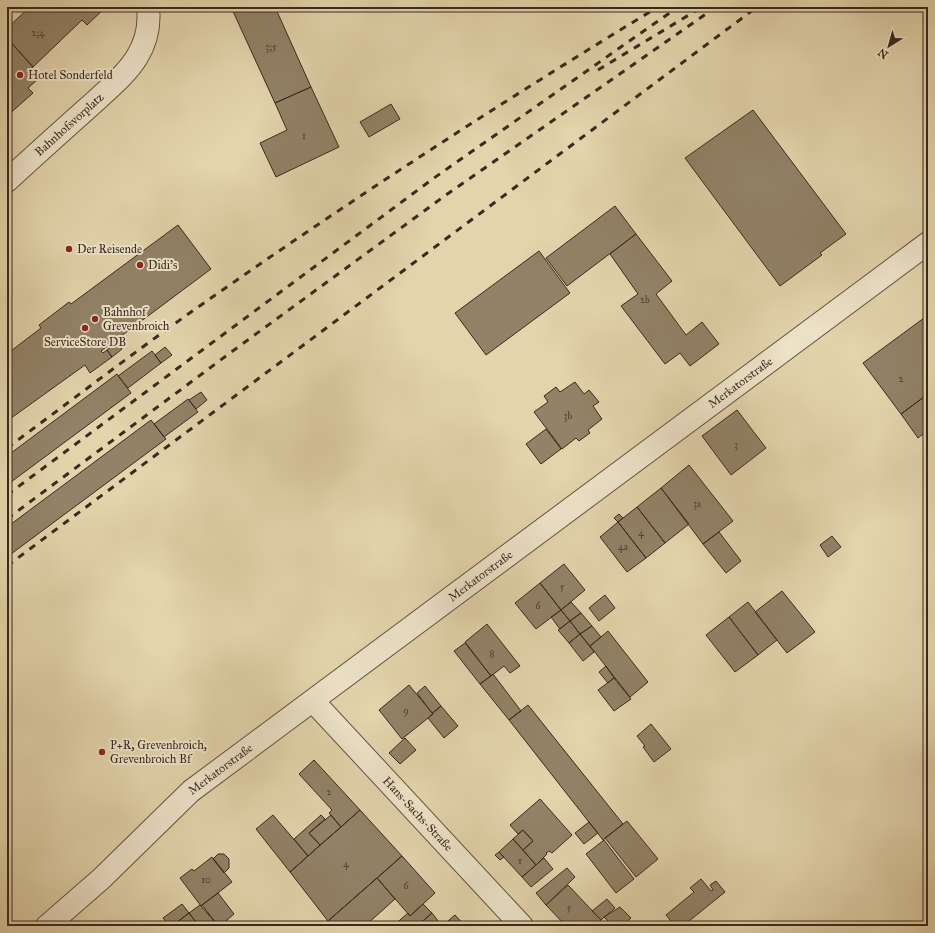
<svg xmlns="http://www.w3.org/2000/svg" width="935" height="933" viewBox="0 0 935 933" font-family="'IM FELL Great Primer',serif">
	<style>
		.building { fill: #928267; stroke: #3a291d }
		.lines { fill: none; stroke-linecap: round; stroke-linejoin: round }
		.minor-casing { stroke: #645441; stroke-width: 24 }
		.tertiary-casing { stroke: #645441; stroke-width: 24 }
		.minor { stroke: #ede3c9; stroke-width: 22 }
		.tertiary { stroke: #ede3c9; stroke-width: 22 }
		.rail { stroke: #3a291d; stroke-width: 3; stroke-dasharray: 7 7; stroke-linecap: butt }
		.poi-dot { fill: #8f2418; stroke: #ede3c9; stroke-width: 1.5 }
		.labels { text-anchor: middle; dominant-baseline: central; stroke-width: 4; stroke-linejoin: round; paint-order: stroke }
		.number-label { font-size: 10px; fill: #503f30 }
		.poi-label { font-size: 12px; fill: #3a291d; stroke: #ede3c9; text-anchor: start }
		.street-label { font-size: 12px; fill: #3a291d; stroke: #ede3c9 }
	</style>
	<rect width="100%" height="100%" fill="#e3d4ac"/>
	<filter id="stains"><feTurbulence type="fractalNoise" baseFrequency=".005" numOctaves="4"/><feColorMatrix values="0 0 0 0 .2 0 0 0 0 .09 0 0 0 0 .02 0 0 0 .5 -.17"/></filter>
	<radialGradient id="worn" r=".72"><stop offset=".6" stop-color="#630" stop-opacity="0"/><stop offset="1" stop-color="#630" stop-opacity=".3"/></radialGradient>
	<path class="building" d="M30,7H106L87,25L82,20L33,67L7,38V28Z
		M231,7H275L311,87L275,103Z
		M8,39L33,67L29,70L38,79L28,88L33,93L7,116Z
		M311,87L339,147L276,177L260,143L287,130L275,103Z
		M391,104L400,119L369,137L360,122Z
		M753,110L846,234L820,253L822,255L780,286L685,158Z
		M615,206L636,234L567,286L546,258Z
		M178,225L211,269L101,351L103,353L107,350L112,357L90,373L85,365L7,421V354L41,328L39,325L69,302L71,304Z
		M636,234L672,281L656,294L686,335L702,322L719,344L690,366L680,353L665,364L621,306L638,294L610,254Z
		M539,251L570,293L486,355L455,313Z
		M928,315V394L901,414L863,363Z
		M117,342L122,349L112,357L107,350Z
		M165,347L172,355L161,363L155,355Z
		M152,351L161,363L128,388L118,376Z
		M117,374L131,393L7,485V456Z
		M575,382L584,394L589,390L599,402L593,406L602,419L588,430L590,433L579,441L576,438L562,449L534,412L548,402L544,396L556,387L560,392Z
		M201,392L207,400L196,409L189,400Z
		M928,394V430L918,438L901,414Z
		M188,399L198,412L164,437L154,424Z
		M737,410L766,448L731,475L702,436Z
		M151,420L166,439L7,557V527Z
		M546,429L561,449L541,464L526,444Z
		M689,465L733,521L703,544L661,488Z
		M661,488L689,524L665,543L637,507Z
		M637,507L665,543L646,558L618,522Z
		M619,514L623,518L618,522L614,518Z
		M618,522L646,558L627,572L600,537Z
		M719,532L741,561L726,573L703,544Z
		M832,536L841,547L828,557L820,545Z
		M564,564L585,590L561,610L540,583Z
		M540,583L561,610L536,629L515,603Z
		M782,591L815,632L787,653L755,612Z
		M605,595L615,608L599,621L589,608Z
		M571,602L581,613L570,621L561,610Z
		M748,602L777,640L758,655L729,617Z
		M561,610L570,621L560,629L551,617Z
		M581,613L592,626L580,634L570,621Z
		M729,617L758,655L735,672L706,635Z
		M570,621L580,634L569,643L558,630Z
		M487,624L520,666L510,673L504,666L491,676L465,642Z
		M592,626L601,637L590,646L580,634Z
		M608,631L648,682L630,697L590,646Z
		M580,634L594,652L583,661L569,643Z
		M465,643L491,676L480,684L454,651Z
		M606,666L614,678L608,683L599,672Z
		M493,674L521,711L509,720L480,684Z
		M614,678L631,699L614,711L598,690Z
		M409,685L433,714L402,739L379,710Z
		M425,686L441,706L432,713L417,693Z
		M528,705L623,824L603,840L509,720Z
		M441,706L458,726L444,738L428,718Z
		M651,724L671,749L654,762L643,747L645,746L637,736Z
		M405,738L416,750L400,764L389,753Z
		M314,760L360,810L341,827L329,813L332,810L299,774Z
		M540,799L572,835L552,853L549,851L546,853L547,854L536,865L523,850L533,841L523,830L518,834L510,825Z
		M360,810L402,856L328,921L290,872Z
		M273,815L308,856L290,872L256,829Z
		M321,815L325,819L309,833L320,845L308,856L294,839Z
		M331,815L341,827L320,845L309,833Z
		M627,821L658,859L636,877L605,838Z
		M589,822L598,833L584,844L575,833Z
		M523,830L533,841L523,850L513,839Z
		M513,839L536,865L522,877L499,852Z
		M604,840L634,879L616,893L586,854Z
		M499,852L504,857L500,860L495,855Z
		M218,854H224L229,859V868L224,873L213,859Z
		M402,856L435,893L410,916L377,878Z
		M212,857L232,882L201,906L180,878L192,869L194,871Z
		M544,858L553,869L531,887L522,877Z
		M567,868L575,877L546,905L536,893Z
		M377,878L395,899L365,926H331L328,921Z
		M701,879L711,891L713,890L710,885L716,881L725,892L683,926H675L666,915L694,892L690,888Z
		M568,885L601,920L595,926H566L546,905Z
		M218,893L234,914L220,926H212L216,923L202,905Z
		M607,899L615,908L601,920L592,911Z
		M182,904L189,913L172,926H169L163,918Z
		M423,904L432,913L417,926H393L408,913L410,916Z
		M200,905L216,923L212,926H199L189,913Z
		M620,907L631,918L622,926H613L604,917Z
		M189,913L199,926H172Z
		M432,913L442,926H417Z
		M455,915L465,926H442Z
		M327,921L331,926H320Z"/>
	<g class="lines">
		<g class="minor-casing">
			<g id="minor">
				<path id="s1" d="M313,701L522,926"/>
				<path id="s2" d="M47,926L101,879L191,791L928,243"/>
			</g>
		</g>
		<g class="tertiary-casing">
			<g id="tertiary">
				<path id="s3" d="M7,181C35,155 63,130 91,105C107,90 126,75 137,57C147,41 150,25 148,7"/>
			</g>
		</g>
		<use href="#minor" class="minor"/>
		<use href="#tertiary" class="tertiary"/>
		<path class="rail" d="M598,70L702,7
			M7,448C75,398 142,346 211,298C357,196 506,99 658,7
			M7,495L434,178L678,7
			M7,519L230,353L446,195L716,7
			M7,566L757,7"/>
	</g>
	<g class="poi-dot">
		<circle cx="20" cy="75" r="4"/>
		<circle cx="69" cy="249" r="4"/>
		<circle cx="140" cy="265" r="4"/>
		<circle cx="95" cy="319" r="4"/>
		<circle cx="85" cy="328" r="4"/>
		<circle cx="102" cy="752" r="4"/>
	</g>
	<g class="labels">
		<g class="number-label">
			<text x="38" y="33">2;4</text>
			<text x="271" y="47">3;5</text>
			<text x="304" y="136">1</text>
			<text x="645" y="300">2b</text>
			<text x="901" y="379">2</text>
			<text x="568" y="416">3b</text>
			<text x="736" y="445">3</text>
			<text x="697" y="504">3a</text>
			<text x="641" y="533">4</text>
			<text x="623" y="547">4a</text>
			<text x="562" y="587">5</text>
			<text x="538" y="606">6</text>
			<text x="492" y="654">8</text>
			<text x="406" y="711">9</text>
			<text x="329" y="792">2</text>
			<text x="520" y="861">1</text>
			<text x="346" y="864">4</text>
			<text x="206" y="880">10</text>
			<text x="406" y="886">6</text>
			<text x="569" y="908">5</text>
		</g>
		<g class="poi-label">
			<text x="28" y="75">Hotel Sonderfeld</text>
			<text x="77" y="249">Der Reisende</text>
			<text x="148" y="265">Didi's</text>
			<text x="103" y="312">Bahnhof<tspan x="103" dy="14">Grevenbroich</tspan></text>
			<text x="85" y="342" text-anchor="middle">ServiceStore DB</text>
			<text x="110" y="745">P+R, Grevenbroich,<tspan x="110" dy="14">Grevenbroich Bf</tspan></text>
		</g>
		<g class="street-label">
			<text stroke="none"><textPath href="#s3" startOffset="84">Bahnhofsvorplatz</textPath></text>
			<text stroke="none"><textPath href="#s2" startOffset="882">Merkatorstraße</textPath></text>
			<text stroke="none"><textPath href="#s2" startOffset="558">Merkatorstraße</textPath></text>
			<text stroke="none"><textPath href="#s2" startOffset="234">Merkatorstraße</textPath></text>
			<text stroke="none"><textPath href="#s1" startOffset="154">Hans-Sachs-Straße</textPath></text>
		</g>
	</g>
	<rect width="935" height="933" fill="none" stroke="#e3d4ac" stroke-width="24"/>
	<rect x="8" y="8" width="919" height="917" fill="none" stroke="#3a291d" stroke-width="2"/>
	<rect x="12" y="12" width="911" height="909" fill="none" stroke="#3a291d"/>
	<g transform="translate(889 46) rotate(217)" stroke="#ede3c9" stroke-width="3" paint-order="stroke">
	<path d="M0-3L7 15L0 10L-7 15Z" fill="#3a291d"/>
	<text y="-6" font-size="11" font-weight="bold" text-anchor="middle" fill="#3a291d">N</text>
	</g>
	<rect width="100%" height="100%" filter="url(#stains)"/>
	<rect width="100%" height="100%" fill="url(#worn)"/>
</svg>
